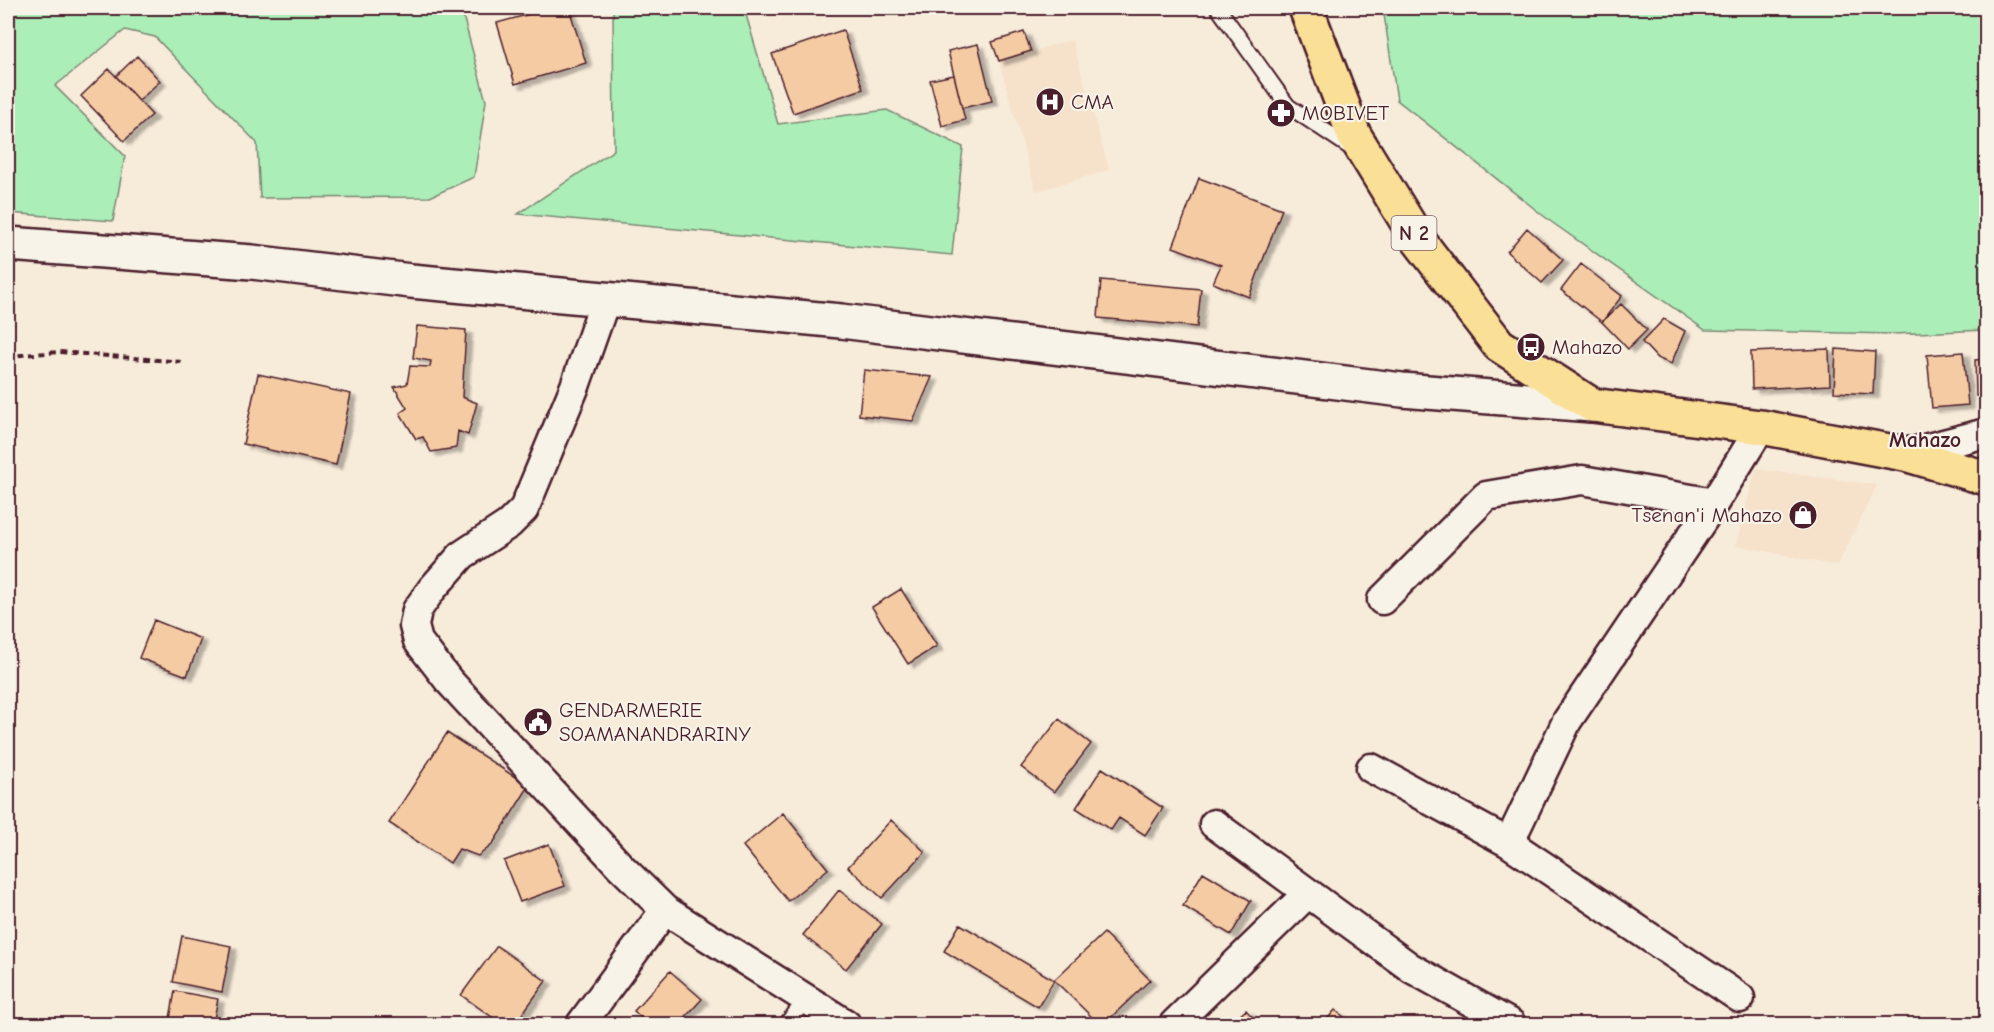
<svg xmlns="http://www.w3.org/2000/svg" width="1994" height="1032" viewBox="0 0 1994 1032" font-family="'Comic Neue',sans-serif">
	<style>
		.built { fill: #f6e1ca }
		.green { fill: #abeeb8; stroke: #7a8672; stroke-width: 1.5 }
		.building { fill: #f5cba4; stroke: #4a1f2b; stroke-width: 1.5; filter: url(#shadow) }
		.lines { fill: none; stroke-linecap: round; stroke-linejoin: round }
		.lane-casing { stroke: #4a1f2b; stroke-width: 18 }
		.street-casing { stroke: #4a1f2b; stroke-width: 33 }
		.secondary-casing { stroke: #4a1f2b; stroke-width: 38 }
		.primary-casing { stroke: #4a1f2b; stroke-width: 38 }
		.path { stroke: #4a1f2b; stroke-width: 4; stroke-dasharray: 6 4.5; stroke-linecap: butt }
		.lane { stroke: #f7f3e8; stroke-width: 14 }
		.street { stroke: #f7f3e8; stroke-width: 28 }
		.secondary { stroke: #f7f3e8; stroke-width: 33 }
		.primary { stroke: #fadf96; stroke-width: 33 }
		.labels { text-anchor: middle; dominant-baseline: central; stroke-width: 4.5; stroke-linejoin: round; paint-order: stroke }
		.shield { fill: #f7f3e8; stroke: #7e5f64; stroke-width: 1.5 }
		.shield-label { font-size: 20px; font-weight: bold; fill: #4a1f2b }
		.poi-label { font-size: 21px; fill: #4a1f2b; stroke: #f7f3e8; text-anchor: start }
		.neighbourhood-label { font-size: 22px; font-weight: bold; fill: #4a1f2b; stroke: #f7f3e8 }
	</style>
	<defs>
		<filter id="shadow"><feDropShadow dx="6" dy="4" stdDeviation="1.5" flood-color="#0004"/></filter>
	</defs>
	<rect width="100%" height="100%" fill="#f7ebda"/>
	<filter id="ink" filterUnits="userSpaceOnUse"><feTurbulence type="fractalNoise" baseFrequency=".0167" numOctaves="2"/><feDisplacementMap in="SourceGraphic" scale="12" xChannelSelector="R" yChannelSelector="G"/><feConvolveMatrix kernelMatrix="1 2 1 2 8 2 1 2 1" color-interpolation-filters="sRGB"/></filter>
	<g filter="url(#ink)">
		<path class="built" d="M1072,40L1109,170L1036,191L999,61Z
			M1756,469L1877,485L1837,566L1736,545Z"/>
		<path class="green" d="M8,8H461L486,101L474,177L430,197L260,198L257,143L155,37L125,30L55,86L125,156L113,221L8,213Z
			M613,8H744L778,124L887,110L963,147L952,255L518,214L614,150Z
			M1383,8H1986V330L1893,334L1705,330L1550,221L1397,100Z"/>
		<path class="building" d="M552,8H569L586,63L515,84L497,23Z
			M843,30L863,89L793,113L772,54Z
			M1024,32L1031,51L999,61L992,42Z
			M978,44L992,101L962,108L948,51Z
			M137,56L160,81L139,101L116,76Z
			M109,69L152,115L124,141L81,96Z
			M954,75L965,120L942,126L930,80Z
			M1199,178L1282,209L1249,297L1213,283L1221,265L1173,247Z
			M1527,228L1563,260L1542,283L1507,252Z
			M1581,264L1622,296L1602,322L1561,290Z
			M1101,280L1201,289L1197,327L1098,318Z
			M1621,304L1647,330L1628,349L1602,322Z
			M1664,319L1685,331L1671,364L1657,358L1642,342Z
			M417,326L466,330L462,397L477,403L468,435L458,431L456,448L431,452L423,437L416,439L400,413L407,408L394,387L407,384L410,366L430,367L431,361L413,358Z
			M1829,349L1830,385L1752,389L1751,352Z
			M1836,349L1875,352L1873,394L1834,392Z
			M1963,352L1968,405L1932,408L1927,355Z
			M1986,359V396H1976L1975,360Z
			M864,370L932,377L913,421L859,415Z
			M258,374L351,394L336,465L243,444Z
			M901,589L937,646L908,664L872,607Z
			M154,620L201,639L187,676L139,658Z
			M1059,719L1091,744L1054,792L1021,767Z
			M447,733L529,786L492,845L478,856L459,849L450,863L389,823Z
			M1102,768L1163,808L1145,835L1119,818L1111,830L1076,808Z
			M783,813L828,869L788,901L743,846Z
			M891,820L925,852L882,898L848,867Z
			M549,844L565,886L520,902L504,861Z
			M1203,872L1251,901L1231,935L1183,906Z
			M839,890L882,924L846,969L803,935Z
			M960,924L1054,980L1038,1007L944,951Z
			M1104,933L1150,980L1104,1024H1099L1054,980Z
			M182,936L231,946L222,992L173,982Z
			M497,946L546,981L515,1024H502L461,995Z
			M670,971L702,999L679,1024H648L634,1011Z
			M175,991L218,999L213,1024H169Z
			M1246,1010L1259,1024H1230Z
			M1335,1010L1353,1024H1323Z"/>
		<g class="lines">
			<g class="lane-casing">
				<path id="lane" d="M1218,8L1288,106L1351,148
					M786,1024L806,1000"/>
			</g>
			<g class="street-casing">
				<path id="street" d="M606,298L575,386L524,509L509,524L462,555L432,589L417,610L414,626L418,641L449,681L620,866L665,910L846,1024
					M1905,454L1986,433
					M1714,503L1761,427
					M1382,600L1486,496L1582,480L1714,503L1567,721L1509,843
					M1371,768L1509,843L1740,998
					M1214,824L1411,968L1511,1024
					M581,1024L665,910
					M1174,1024L1307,894"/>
			</g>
			<g class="secondary-casing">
				<path id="secondary" d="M8,244L252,262L411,281L841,321L1402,390L1592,405"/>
			</g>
			<g class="primary-casing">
				<path id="primary" d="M1306,8L1354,135L1419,241L1499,345L1592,405L1761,427L1905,454L1986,478"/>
			</g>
			<path class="path" d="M8,356L60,352L183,362"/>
			<use href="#lane" class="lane"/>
			<use href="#street" class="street"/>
			<use href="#secondary" class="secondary"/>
			<use href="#primary" class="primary"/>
		</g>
	</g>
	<defs>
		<g id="hospital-disc" transform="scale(1.5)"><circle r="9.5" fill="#4a1f2b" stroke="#f7f3e8"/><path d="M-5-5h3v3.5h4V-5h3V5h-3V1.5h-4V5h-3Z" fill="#fff"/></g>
		<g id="pharmacy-disc" transform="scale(1.5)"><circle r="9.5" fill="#4a1f2b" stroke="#f7f3e8"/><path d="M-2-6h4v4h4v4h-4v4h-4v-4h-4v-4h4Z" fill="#fff"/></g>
		<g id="bus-disc" transform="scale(1.5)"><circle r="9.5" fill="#4a1f2b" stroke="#f7f3e8"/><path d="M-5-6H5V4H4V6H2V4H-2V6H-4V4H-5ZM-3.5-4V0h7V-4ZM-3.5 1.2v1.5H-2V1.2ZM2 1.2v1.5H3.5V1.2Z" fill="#fff"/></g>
		<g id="shop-disc" transform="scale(1.5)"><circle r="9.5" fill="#4a1f2b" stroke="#f7f3e8"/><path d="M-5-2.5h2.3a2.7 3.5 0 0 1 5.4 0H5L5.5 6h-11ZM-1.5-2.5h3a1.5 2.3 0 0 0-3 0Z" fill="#fff"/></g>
		<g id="civic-disc" transform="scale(1.5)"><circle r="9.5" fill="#4a1f2b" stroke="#f7f3e8"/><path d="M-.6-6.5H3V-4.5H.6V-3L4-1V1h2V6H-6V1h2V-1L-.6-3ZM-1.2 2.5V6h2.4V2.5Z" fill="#fff"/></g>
	</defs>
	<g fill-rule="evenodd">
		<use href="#hospital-disc" x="1050" y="102"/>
		<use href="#pharmacy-disc" x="1281" y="113"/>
		<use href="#bus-disc" x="1531" y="347"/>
		<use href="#shop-disc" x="1803" y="515"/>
		<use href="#civic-disc" x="538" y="722"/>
	</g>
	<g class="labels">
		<rect class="shield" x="1391.5" y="216" width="45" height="34" rx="4.5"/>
		<g class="shield-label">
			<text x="1414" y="233">N 2</text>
		</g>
		<g class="poi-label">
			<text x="1071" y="102">CMA</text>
			<text x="1302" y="113">MOBIVET</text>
			<text x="1552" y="347">Mahazo</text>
			<text x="1782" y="515" text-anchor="end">Tsenan'i Mahazo</text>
			<text x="559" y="710">GENDARMERIE<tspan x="559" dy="24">SOAMANANDRARINY</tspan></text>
		</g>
		<g class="neighbourhood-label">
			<text x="1925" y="440">Mahazo</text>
		</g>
	</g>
	<rect width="1994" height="1032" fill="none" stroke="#f7f3e8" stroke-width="30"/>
	<rect x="15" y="15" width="1964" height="1002" fill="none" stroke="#4a1f2b" stroke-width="2" filter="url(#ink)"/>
</svg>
